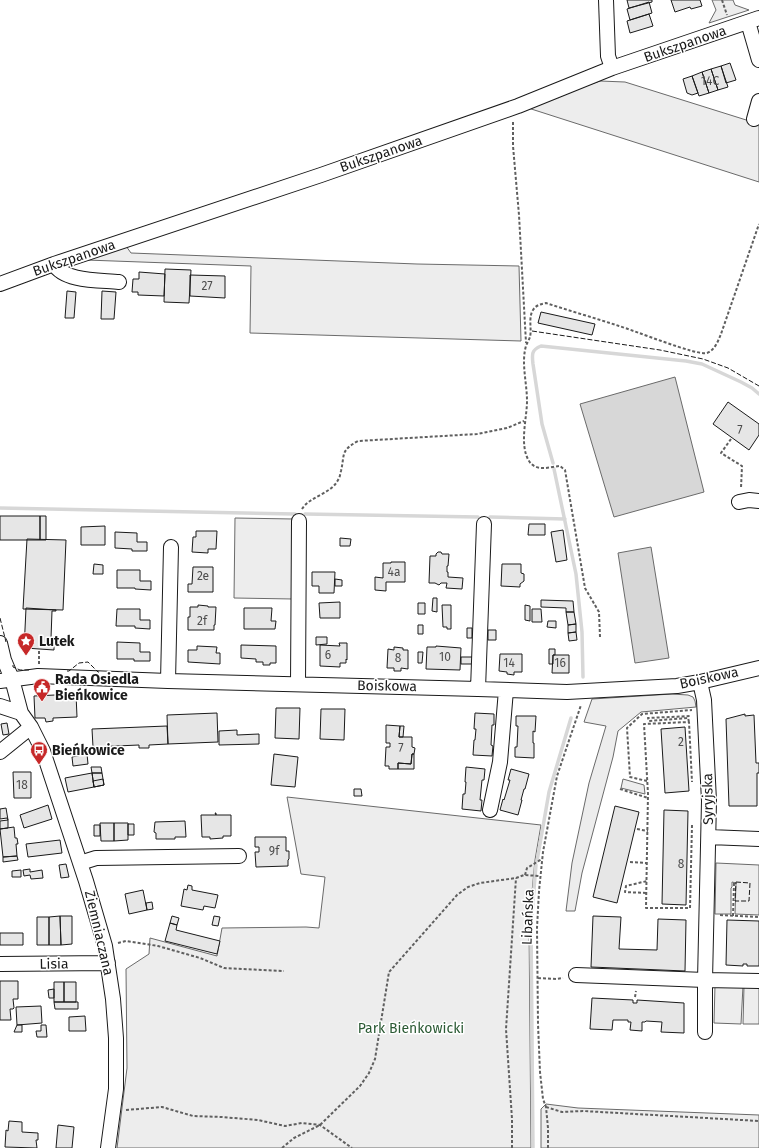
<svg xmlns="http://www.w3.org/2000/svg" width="759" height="1148" viewBox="0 0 759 1148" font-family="'Fira Sans',sans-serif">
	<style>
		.built { fill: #ededed; stroke: #6a6a6a }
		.water { fill: #d7d7d7; stroke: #6a6a6a }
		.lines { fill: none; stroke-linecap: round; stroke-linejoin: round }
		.stream { stroke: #d7d7d7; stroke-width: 3.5 }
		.building { fill: #e6e6e6; stroke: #1a1a1a }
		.minor-casing { stroke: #1a1a1a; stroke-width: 16 }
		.path { stroke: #5f5f5f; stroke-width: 2; stroke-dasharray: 3 2; stroke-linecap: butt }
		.minor { stroke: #fff; stroke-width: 14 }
		.fence { stroke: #1a1a1a; stroke-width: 1; stroke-dasharray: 5 2; stroke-linecap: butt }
		.labels { text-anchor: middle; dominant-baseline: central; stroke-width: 3; stroke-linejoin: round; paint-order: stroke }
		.number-label { font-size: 12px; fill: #4d4d4d }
		.street-label { font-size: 14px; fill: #1a1a1a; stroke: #fff }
		.poi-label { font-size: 14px; font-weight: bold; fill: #1a1a1a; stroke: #fff; text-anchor: start }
		.park-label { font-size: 14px; fill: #2b5a34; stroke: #fff }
	</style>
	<rect width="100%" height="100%" fill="#fff"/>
	<path class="built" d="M712,0H733L735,5L749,10L709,23L716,10Z
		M600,81L625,82L759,124V182L525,107Z
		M126,246L131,253L417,264L519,266L521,341L250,333L251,266L86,260Z
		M235,518L293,519V599L234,598Z
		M672,694L688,695L693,697L695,701L696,707L641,712L618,731L613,757L582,873L575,911H566L572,863L589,783L606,726L584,722L592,699Z
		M623,779L644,785L645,794L621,788Z
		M287,797L541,825L535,860L529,924L531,1148H117L127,1068L126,969L149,954L150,938L217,956L222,928L306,927L319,928L325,877L301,874Z
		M716,863L759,865V915L735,914L736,883L732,882V887L731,888V914H715Z
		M715,985L743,986L741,1024L714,1023Z
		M744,986H759V1024H743Z
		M546,1104L578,1108L759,1115V1148H541V1109Z"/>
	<path class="water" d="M675,377L704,492L614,517L580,404Z
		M651,547L669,658L635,663L618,553Z"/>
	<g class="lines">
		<path class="stream" d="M553,463L542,424L533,364C532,355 531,350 541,346L686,361L702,364L741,382L752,388L759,394
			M554,469L576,574L582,632L583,677
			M0,508L295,514
			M305,514L478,517
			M490,517L565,519
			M537,861L549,792L571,718
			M533,1148L531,925L536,865"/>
	</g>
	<path class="building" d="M627,0H652V2L629,8Z
		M671,0H700L702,6L691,9L690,7L675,12Z
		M649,2L652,13L630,20L627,9Z
		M649,14L653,26L630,33L627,21Z
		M730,63L736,80L726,83L721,66Z
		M721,66L728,87L718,90L711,69Z
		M711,69L718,90L709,93L702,72Z
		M702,72L709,93L699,96L692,76Z
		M692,76L698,93L692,95L687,93L683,79Z
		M165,269L191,270L189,303L164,302Z
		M139,272L165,274L164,296L138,295V292H132L133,279H139Z
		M190,275L225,276V298L190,296Z
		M67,291L76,292L74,318H65Z
		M102,291L116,292L114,319H101Z
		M541,312L595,324L592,335L538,323Z
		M728,402L759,424V435L749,450L713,424Z
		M0,516H40V540H0Z
		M40,516H46V540H40Z
		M529,524H545V535H528Z
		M105,526V545H81V527Z
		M563,530L567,560L556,562L551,532Z
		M196,531H217L216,549H208V553L192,552L193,537H196Z
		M115,532L137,533V542H147V551H132V549L115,548Z
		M340,538L351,539L350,546H340Z
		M27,539L66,540L63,610L23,609Z
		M438,552H441L442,554H449L448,566H447V572H448V577L463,578L462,589L446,588L447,583H441L439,585L435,583H429L430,556H436V554Z
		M391,562H405V582H386V591L375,590V577L383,578V563H391Z
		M94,564L103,565V574H93Z
		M502,564H521V573L524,574V581L520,584V587L501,586Z
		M193,567H213V592H188V584H192Z
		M117,570H140V581H151V590L135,589V588H117Z
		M312,572H335L334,593H319V586H312Z
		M335,579L342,580V586H335Z
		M433,598H437V612L432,611Z
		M541,600L573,601L574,612H566V608L541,607Z
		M340,602V618H320L319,603Z
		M418,603H425V614H418Z
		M198,605L208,606V607H216L215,625H214V630H188V617H190V607H198Z
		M442,605H451V629H447V627H443Z
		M525,605L530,606V621L525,620Z
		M26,608L56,610V611H52L51,638H54V650L25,648V650H24Z
		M244,608H272L271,621H276L275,629H244Z
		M117,609H140V620H150V629L135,628V626H116Z
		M532,609H541L542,622H532Z
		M566,612H574L576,624L568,625Z
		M548,621H556V628L547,627Z
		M576,624V632L568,633V625Z
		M418,625H423V634H418Z
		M467,628H472V638H467Z
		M488,630H496V640H488Z
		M576,632L577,640L569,641L568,633Z
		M316,637H327V644L316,645Z
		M117,642L140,643V652H150V661H134V659H117Z
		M339,643H347V660L346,659V663H340V667L320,666V645L340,646Z
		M241,645L276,646V663H270V665H263V662H256V659L241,658Z
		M197,646L217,647L216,653H220V664L188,662V650H197Z
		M436,646L461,648L460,670L426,669L427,647H436Z
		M394,647L403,648V650H408V669L401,668V671H394V668H387L388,649L394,650Z
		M549,649H555V655H553V664H549Z
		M418,652H423L422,663H418Z
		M500,654H522V672H514V675L507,674V672L499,671Z
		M553,655H569V673H552Z
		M461,657H474V664H461Z
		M76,694L77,717L53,718V721L46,722L45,718H35L34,696Z
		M276,708H300L299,739L275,738Z
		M321,709H345L344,740L320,739Z
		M217,713L218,742L168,744L167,715Z
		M475,713L494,714V725H492L491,745L493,746L492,756L473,755L474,740H475L476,729H474Z
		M745,714V716L754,715L756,763H759V773H757V806H729L726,719Z
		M516,716H536L535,732L533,731V743H534V758L515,757V747H517L518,726H516Z
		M7,723L9,734L3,735L1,724Z
		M386,725L400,726L399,737H412V747L415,748L414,754H412L411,764L398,763V769H389V766H385L386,747H390V743H386Z
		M167,726L168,744L149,745V748H139V745L93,747L92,729Z
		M400,726H404L403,737H399Z
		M685,727L689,791L665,793L661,729Z
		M237,730V735L259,734V744L219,745V731Z
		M87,754L88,764L73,766L72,757Z
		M274,754L298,757L295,787L271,785Z
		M412,754H414V769H398V763L411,764Z
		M91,767H101L102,773H92Z
		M466,767L485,769L484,780H482L480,800H482L481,811L462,809L463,794H465L466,782H465Z
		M511,769L529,774L525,789H524L521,800H522L518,815L500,810L503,799L504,800L510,780H508Z
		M13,772H31V798H14Z
		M92,773L94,787L68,792L65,778Z
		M92,773H102L104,785L94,787Z
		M103,779L104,785L94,787L93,781Z
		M354,789H361L362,796H354Z
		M48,805L52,819L24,828L20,815Z
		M615,806L639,812L617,903L593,897Z
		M6,808L8,820L7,818L0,819V809Z
		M664,810L688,811L686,905L662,904Z
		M215,813H216V815H231V836H223V838L210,839V837H202L201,815H216Z
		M8,820V828L0,829V821Z
		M185,821L186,837H175V839H156V833L154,832L155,822Z
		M100,823H114V841H101Z
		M114,823H128V840L114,841Z
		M128,824H134V835H128Z
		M94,825H100V836H94Z
		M14,827L15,838H17L18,844H16L17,856L3,857L0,829Z
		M255,837H286V851H289V859L288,860V866L256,867L255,852H259V847H255Z
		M60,840L62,853L28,857L26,844Z
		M17,856L18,860L3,862V857Z
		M66,864L69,877L61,878L59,865Z
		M30,869V872L42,870L43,878L31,879L30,875L24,876L23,870Z
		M21,870V877H12V871Z
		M188,885L192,886V890L218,895L215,908L204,906L203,910L181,906L184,889L187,890Z
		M143,890L147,910L129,914L125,894Z
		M152,902L153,909L147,910L146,903Z
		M60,916H72V944L61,945Z
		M60,916L61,945H49V917Z
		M172,916L179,918L177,925L170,923Z
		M214,916L220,917L218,926L212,925Z
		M593,916L621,917L619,949L657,950L658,919L686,920L685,971L591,967Z
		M37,917H49V945H37Z
		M727,920L759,921V966H747V964H743V966L726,965Z
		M170,923L177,925L176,930L220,941L217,954L165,941Z
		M0,933H23V945H0Z
		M0,981H18V999H13L14,1008L13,1009H10L11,1020H0Z
		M54,982H64V1002H54Z
		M64,982H76V1002H64Z
		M54,989V998H49L48,990Z
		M592,998L633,1000V1003H637V1000L684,1003V1033L661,1032L662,1022L646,1021L645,1022H642V1031L630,1030L631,1022H628V1020H613L612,1030L590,1029Z
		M54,1002H78V1009H55Z
		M41,1006L42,1023L17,1025L16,1007Z
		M85,1016L86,1031H69V1017Z
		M17,1025H22V1032H14Z
		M41,1025H46L47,1037H37L36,1031H41Z
		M9,1121L22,1122V1132L38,1133V1140H36L37,1148L5,1147L6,1130L8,1131Z
		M58,1125L74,1127L72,1148H56Z"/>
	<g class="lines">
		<g class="minor-casing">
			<path id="minor" d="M606,0L608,56L612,68
				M748,22L759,60
				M754,119L759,101
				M54,264C64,282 101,280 119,282
				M0,284L54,264L321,175L518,106L612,68L759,18
				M739,502L749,500L759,501
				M0,643L4,660L12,679L21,713
				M0,681L38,676L168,681L478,689L567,692L677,686L700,682L759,668
				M168,681L171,547
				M700,682L704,700L709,801L705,980L759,981
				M298,684L299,521
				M478,689L484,524
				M0,706L21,713L31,727L43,751L86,881L105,946L113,999L116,1038V1089L108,1148
				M0,752L31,727
				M490,810L500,762L506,690
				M709,837L759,839
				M80,863L96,858L239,856
				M0,964L108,963
				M576,975L705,980V1032"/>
		</g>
		<path class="path" d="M722,0L727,15
			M513,122V146L519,215L526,343
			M731,439L721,453L742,466L741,488
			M302,509C310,496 331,494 338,480C340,478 340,474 341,471C345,454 340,451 358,441L477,434L507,428L524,421
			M600,637L599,612L585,588L565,470L560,466C550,467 536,472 529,461C519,445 527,418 527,401C527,383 521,363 526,346C527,343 529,340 530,337C532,329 528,318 533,310C536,305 541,304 546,303C570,311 595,318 619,326C633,330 697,356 707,353C715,350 718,341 721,334L759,224
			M39,664V649
			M689,722L688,718L649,721L648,718L691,716
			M647,781L630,777L627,728L642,714L692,710
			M620,789L648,798
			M692,825L690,908H646L648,794L644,724L689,722L692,782
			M637,829L648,831
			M630,862L647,863
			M525,875L527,868L542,859
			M646,893L625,892L626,886L647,881
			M720,915L759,917
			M733,916L734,883
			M118,943L126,941L158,946L200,958L224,968L284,971
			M538,978L556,979L563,978
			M635,997L636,991
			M546,1107L562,1112L583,1111L759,1121
			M126,1110L162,1107L193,1116L222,1117L258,1120L285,1126L302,1123L320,1125L352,1148
			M282,1148L294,1138L320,1125L360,1086L369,1073L375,1059L389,972L457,895L468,887L480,883L516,878L524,875L540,876
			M512,1148V1119L506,1029L516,878
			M548,1148V1128L546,1107L543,1099L540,1072L538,1024L537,928L539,891L543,852L557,776L581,705"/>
		<use href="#minor" class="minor"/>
		<path class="fence" d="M532,331L660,350L703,359L728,368L759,386
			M0,618L6,642
			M13,665V667L20,670H29
			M67,671H69L79,663L88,662L98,672H99
			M736,882L750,883L749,901H735Z"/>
	</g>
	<defs>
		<g id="sight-pin" transform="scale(0.9)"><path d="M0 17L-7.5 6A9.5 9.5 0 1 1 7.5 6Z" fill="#c62828" stroke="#fff"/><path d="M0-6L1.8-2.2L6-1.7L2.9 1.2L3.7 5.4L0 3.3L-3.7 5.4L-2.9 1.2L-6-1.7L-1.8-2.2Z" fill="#fff"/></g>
		<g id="civic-pin" transform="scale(0.9)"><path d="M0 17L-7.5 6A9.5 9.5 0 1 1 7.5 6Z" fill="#c62828" stroke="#fff"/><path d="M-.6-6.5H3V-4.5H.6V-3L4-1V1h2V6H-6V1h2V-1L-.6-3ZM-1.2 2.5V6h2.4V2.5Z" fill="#fff"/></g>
		<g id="bus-pin" transform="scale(0.9)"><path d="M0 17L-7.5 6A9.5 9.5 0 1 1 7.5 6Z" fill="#c62828" stroke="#fff"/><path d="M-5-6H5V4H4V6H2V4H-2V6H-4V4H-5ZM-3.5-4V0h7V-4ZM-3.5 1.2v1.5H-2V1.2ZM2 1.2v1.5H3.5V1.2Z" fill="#fff"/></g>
	</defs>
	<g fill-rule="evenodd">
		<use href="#sight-pin" x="26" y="641"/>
		<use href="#civic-pin" x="42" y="687"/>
		<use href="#bus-pin" x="39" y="750"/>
	</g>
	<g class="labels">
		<g class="number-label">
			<text x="710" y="81">14C</text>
			<text x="207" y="286">27</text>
			<text x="740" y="430">7</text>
			<text x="394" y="572">4a</text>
			<text x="203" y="576">2e</text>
			<text x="202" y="621">2f</text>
			<text x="328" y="655">6</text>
			<text x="445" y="657">10</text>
			<text x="398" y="658">8</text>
			<text x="509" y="663">14</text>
			<text x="560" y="663">16</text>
			<text x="681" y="742">2</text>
			<text x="401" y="748">7</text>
			<text x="22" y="785">18</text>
			<text x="274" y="851">9f</text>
			<text x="681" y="864">8</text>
		</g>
		<g class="street-label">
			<text transform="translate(685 44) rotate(-19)">Bukszpanowa</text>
			<text transform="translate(381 154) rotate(-19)">Bukszpanowa</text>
			<text transform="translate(74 258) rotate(-19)">Bukszpanowa</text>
			<text transform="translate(709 678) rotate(-12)">Boiskowa</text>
			<text transform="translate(387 686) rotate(1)">Boiskowa</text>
			<text transform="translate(708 799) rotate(-91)">Syryjska</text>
			<text transform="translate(528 917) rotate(-88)">Libańska</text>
			<text transform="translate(99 933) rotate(77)">Ziemniaczana</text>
			<text transform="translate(54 964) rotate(-1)">Lisia</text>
		</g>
		<g class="poi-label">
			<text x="39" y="641">Lutek</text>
			<text x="55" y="679">Rada Osiedla<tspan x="55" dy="16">Bieńkowice</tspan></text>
			<text x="52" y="750">Bieńkowice</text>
		</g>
		<g class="park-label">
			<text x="411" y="1028">Park Bieńkowicki</text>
		</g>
	</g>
</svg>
